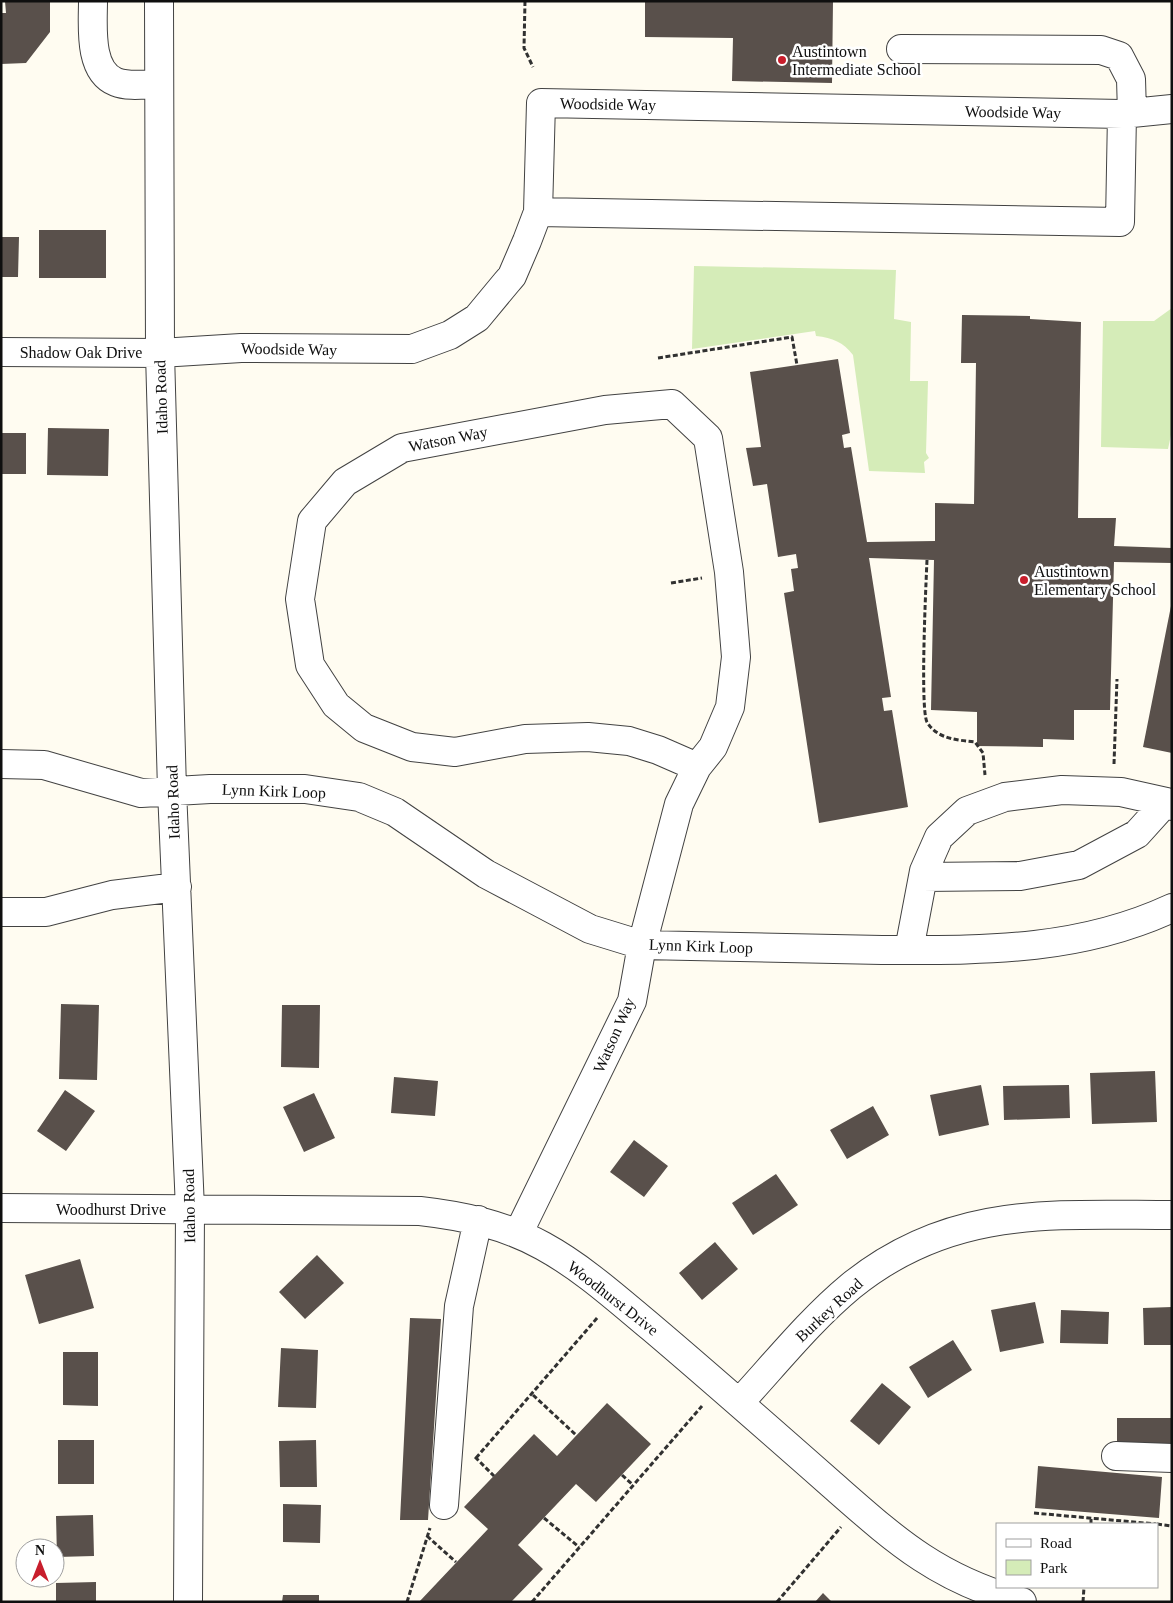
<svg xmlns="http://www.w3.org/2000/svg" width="1173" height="1603" viewBox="0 0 1173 1603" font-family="'Times New Roman',serif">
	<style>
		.green { fill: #d5ecb8 }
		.building { fill: #59504b }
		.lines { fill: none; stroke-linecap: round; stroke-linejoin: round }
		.minor-casing { stroke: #424242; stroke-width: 30 }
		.path { stroke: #313131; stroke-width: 3; stroke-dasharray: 5 2.5; stroke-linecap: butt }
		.minor { stroke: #fff; stroke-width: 28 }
		.poi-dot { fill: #c81e2c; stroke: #fff; stroke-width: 2 }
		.labels { text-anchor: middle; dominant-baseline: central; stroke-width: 5; stroke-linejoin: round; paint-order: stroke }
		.poi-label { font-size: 16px; fill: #0f0f0f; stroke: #fff; text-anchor: start }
		.street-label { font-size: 16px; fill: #0f0f0f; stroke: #fff }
	</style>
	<rect width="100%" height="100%" fill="#fffcf1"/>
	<path class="green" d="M694,266L896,270L894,319L911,322L910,381H928L926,453L929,458L924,462L925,473L869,471L853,355C843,342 833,338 816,336L815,331L692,349Z
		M1172,308V430L1168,449L1101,447L1103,321H1154Z"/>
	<path class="building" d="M5,1H50V32L26,63L1,64V13H6Z
		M645,1H833L832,83L732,81L733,38L645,37Z
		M39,230H106V278H39Z
		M1,237H19L18,277H1Z
		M962,315L1030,316V319L1081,322L1078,518H1116L1114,546L1172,548V563L1114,562L1110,710H1074V740L1043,739V747L977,746V712L931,710L934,560L869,558L891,697L882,698L884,711L892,710L908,807L819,823L784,593L794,591L791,569L798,568L796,554L778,557L767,484L753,486L746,448L761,447L750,372L838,359L850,433L842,435L844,448L851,447L867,542L935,541V503L974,504L976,363H961Z
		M48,428L109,429L108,476L47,475Z
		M1,433H26V474H1Z
		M1171,606H1172V753L1143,747Z
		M61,1004L99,1005L97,1080L59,1079Z
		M282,1005H320L319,1068L281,1067Z
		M1155,1071L1157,1122L1092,1124L1090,1073Z
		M394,1077L438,1081L435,1116L391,1113Z
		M981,1085L989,1125L939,1136L930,1095Z
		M1069,1085L1070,1118L1004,1120L1003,1086Z
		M65,1090L95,1111L66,1151L37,1131Z
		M314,1093L335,1138L304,1152L283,1107Z
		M873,1106L889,1135L847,1159L830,1130Z
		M634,1140L668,1166L644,1197L610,1172Z
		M776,1174L798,1205L753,1235L732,1203Z
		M715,1242L738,1269L702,1300L679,1273Z
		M317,1255L344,1283L305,1319L279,1292Z
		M80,1259L94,1308L39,1324L25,1275Z
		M1035,1302L1044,1343L1000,1352L991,1310Z
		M1172,1307V1345H1144L1143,1308Z
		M1061,1310L1109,1312L1108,1344L1060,1343Z
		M410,1318L441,1319L428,1520H400Z
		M953,1340L972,1370L928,1398L909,1367Z
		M281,1348L318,1350L316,1408L278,1407Z
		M63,1352H98V1406L63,1405Z
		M882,1383L911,1407L879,1445L850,1421Z
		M607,1403L651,1444L596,1502L576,1484L518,1545L543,1569L511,1602H419L488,1529L464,1507L534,1434L557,1456Z
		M1117,1418H1172V1443H1117Z
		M58,1440H94V1484H58Z
		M316,1440L317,1487H280L279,1441Z
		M1038,1466L1162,1477L1159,1518L1035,1508Z
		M283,1504L321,1505L320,1543L283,1542Z
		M93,1515L94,1556L57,1557L56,1516Z
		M96,1582V1602H56V1583Z
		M823,1593L832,1602H815Z
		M283,1595H319V1602H282Z"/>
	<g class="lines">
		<g class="minor-casing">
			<path id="minor" d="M93,1C93,25 88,71 116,82C128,87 147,84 159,84
				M159,1L160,353L172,790L190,1209L188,1602
				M901,49L1101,50L1119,56L1131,79L1132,113
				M538,212L1120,222L1122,114
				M1,352L160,353L241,348L412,349L450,335L477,318L506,283L512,276L527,241L538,212L541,103L1122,114L1172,109
				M1,764L44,765L141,793L210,789H305L359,797L395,812L486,874L590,929L642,945C722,947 802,949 882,950C983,950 1077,952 1172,908
				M923,877L1020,876L1079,865L1137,834L1166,802
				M1,912H46L112,895L177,887
				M909,950L924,871L939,837L967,811L1005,797L1062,790L1121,792L1166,802L1172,806
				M1,1208L420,1211C464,1216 505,1225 543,1246C583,1268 617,1299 652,1328C711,1378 770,1430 829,1482C894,1539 935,1578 1022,1602
				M518,1234L632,1001L642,945L679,804L697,767L713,747L730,707L736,657L729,572L708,438L672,404L605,410L402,448L345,482L312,521L300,599L310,665L336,705L364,728L412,747L455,752L525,739L588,737L629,741L658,750L697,767
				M739,1403C775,1364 810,1320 851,1286C951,1205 1053,1215 1172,1215
				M1116,1456L1172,1458
				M444,1505L459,1306L478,1220"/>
		</g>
		<path class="path" d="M525,1L524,48L533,67
			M658,358L792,337L797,365
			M927,560C926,583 920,709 927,722C937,739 957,740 975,742L983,753L985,775
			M671,583L702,578
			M1114,764L1117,679
			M533,1395L576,1435
			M475,1457L494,1476
			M476,1458L598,1317
			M622,1475L633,1485
			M1034,1513L1156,1524
			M544,1518L579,1547
			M1091,1524V1518
			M1157,1524L1172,1526
			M427,1536L456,1562
			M407,1602L430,1528
			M532,1602L702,1406
			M777,1602L841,1527
			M1083,1602L1084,1587"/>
		<use href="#minor" class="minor"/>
	</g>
	<g class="poi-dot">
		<circle cx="782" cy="60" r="5"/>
		<circle cx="1024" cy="580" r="5"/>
	</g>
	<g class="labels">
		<g class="poi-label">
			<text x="792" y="51">Austintown<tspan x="792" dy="18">Intermediate School</tspan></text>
			<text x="1034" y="571">Austintown<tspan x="1034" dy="18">Elementary School</tspan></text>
		</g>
		<g class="street-label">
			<text transform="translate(608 104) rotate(1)">Woodside Way</text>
			<text transform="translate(1013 112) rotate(1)">Woodside Way</text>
			<text transform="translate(289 349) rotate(1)">Woodside Way</text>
			<text x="81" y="352">Shadow Oak Drive</text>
			<text transform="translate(161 397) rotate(-92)">Idaho Road</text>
			<text transform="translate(448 439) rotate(-11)">Watson Way</text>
			<text transform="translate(274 791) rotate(2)">Lynn Kirk Loop</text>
			<text transform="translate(173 802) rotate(-92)">Idaho Road</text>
			<text transform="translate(701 946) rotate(2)">Lynn Kirk Loop</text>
			<text transform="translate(614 1035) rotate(-66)">Watson Way</text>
			<text transform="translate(189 1206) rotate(-91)">Idaho Road</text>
			<text x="111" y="1209">Woodhurst Drive</text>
			<text transform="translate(613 1298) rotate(38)">Woodhurst Drive</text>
			<text transform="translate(829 1310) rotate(-43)">Burkey Road</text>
		</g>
	</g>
	<rect width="1173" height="1603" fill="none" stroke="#0f0f0f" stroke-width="5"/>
	<rect x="996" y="1523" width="162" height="65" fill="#ffffff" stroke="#9f9f9f"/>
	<rect x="1006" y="1539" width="25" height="8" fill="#ffffff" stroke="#9f9f9f"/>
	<text x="1040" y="1548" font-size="15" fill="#0f0f0f">Road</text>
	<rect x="1006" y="1560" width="25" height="15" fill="#d5ecb8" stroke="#9f9f9f"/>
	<text x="1040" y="1573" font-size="15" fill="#0f0f0f">Park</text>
	<g transform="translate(40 1563)"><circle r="24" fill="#ffffff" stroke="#9f9f9f"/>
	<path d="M0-4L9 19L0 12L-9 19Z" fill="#c81e2c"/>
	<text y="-8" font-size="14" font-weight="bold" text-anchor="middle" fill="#0f0f0f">N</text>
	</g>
</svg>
